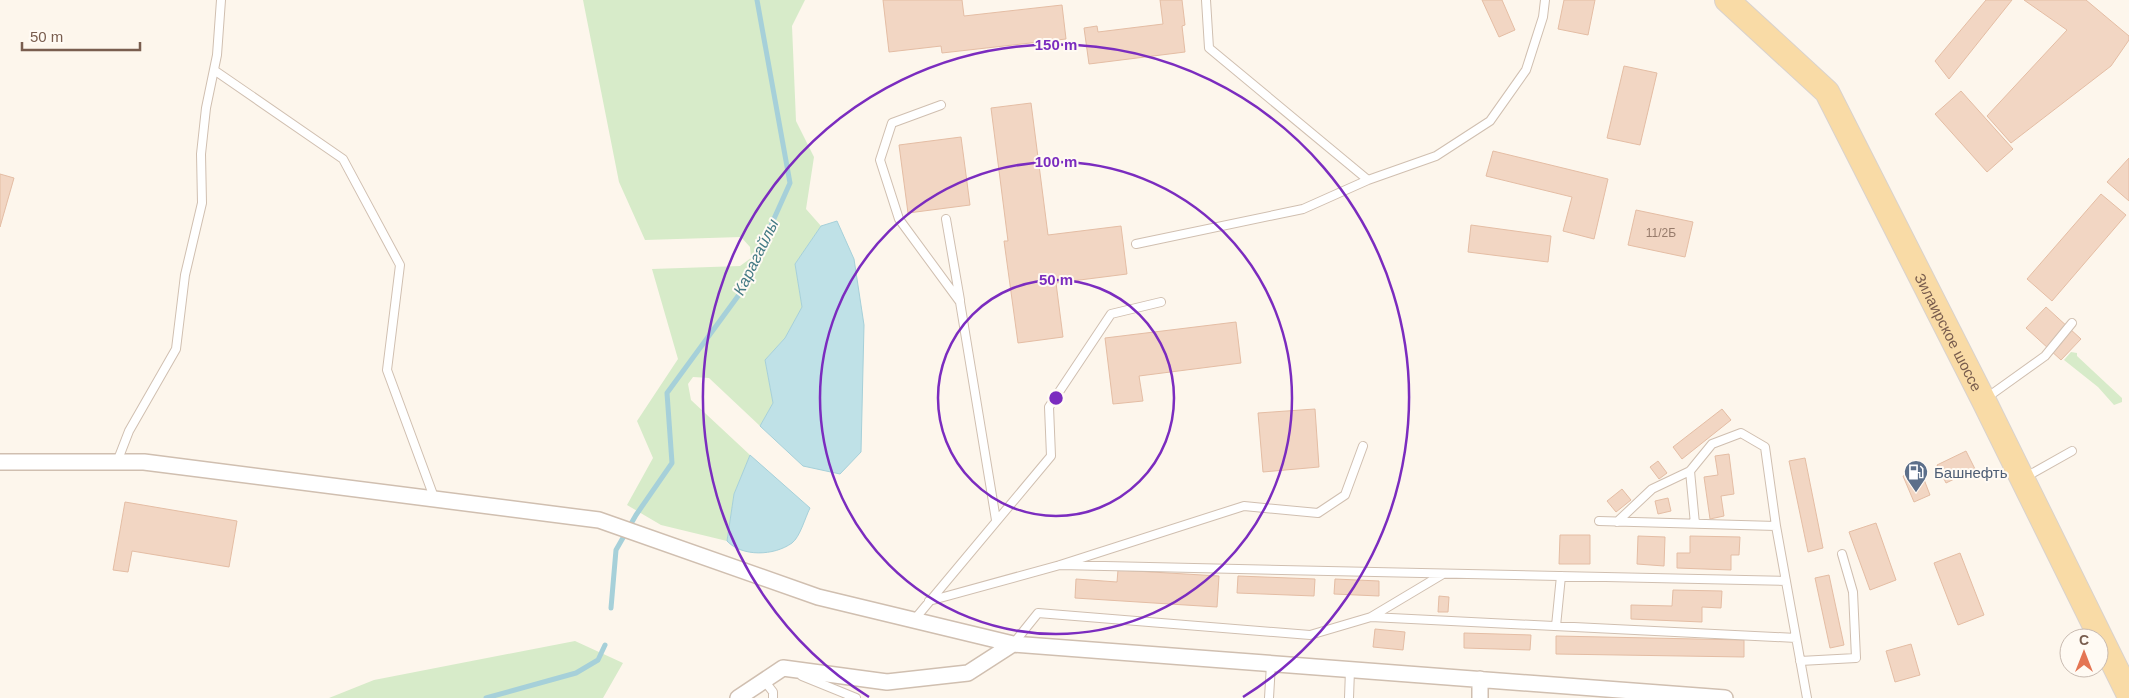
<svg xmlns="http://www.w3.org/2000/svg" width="2129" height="698" viewBox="0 0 2129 698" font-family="Arial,sans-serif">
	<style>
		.green { fill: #d7ebc9 }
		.water { fill: #bfe1e7; stroke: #a6d0d9 }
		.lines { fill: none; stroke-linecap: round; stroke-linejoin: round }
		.stream { stroke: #a6d0d9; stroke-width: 5 }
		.building { fill: #f2d6c3; stroke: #e4bda4 }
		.service-casing { stroke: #d0bfb0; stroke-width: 10 }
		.minor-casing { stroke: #d0bfb0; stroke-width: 18 }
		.primary-casing { stroke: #d9d2cd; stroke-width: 26 }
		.service { stroke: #fff; stroke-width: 8 }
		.minor { stroke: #fff; stroke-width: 15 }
		.primary { stroke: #f9dba6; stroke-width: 24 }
		.ring { fill: none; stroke: #7b2cbf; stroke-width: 2.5 }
		.labels { text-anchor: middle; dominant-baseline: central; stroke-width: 4; stroke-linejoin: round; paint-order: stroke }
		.number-label { font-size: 12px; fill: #977b6b }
		.street-label { font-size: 15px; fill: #795d4e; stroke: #fffaf3 }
		.service-label { font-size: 15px; fill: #4e5e75; stroke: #fffaf3; text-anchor: start }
		.water-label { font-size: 16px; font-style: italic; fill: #437984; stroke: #fffaf3 }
		.centre { fill: #7b2cbf; stroke: #fffaf3; stroke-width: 2.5 }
		.ring-label { font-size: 15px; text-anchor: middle; font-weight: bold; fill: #7b2cbf; stroke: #fffaf3; stroke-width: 4; stroke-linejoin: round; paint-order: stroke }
	</style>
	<rect width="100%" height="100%" fill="#fdf6ec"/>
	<path class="green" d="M583,0H805L792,26L796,121L814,157L806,209L821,226L795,264L802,307L785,338L765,360L773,403L760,426L709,378L693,377L688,384L691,400L750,455L734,494L727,541L661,525L627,505L653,458L637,421L678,359L652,269L740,266L751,258L750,247L741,237L645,240L619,182Z
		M2071,352L2077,353V356L2122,398V402L2114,405L2098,387L2064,360Z
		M575,641L623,663L603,698H329L374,680Z"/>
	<path class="water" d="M837,221L854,259L864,325L861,452L840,474L803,466L760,426L773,403L765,360L785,338L802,307L795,264L821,226Z
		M750,455L810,508C805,518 800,537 792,543C774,556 742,557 727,541L734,494Z"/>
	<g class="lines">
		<path class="stream" d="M611,608L616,550L636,515L672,463L667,393L741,292L790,183L757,0
			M486,698L576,673L598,660L605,645"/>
	</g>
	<path class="building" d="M883,0H962L964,16L1062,5L1066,39L942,53L941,46L889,52Z
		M1160,0H1182L1185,25L1182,26L1185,52L1089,64L1084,28L1097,26L1098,32L1163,24Z
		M1482,0H1502L1515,30L1499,37Z
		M1564,0H1595L1588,35L1558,29Z
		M1986,0H2012L1949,79L1935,61Z
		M2024,0H2086L2129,36V40L2111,66L2011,143L1987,116L2067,30Z
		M1624,66L1657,73L1640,145L1607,138Z
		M1961,91L2013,149L1987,172L1935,114Z
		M1031,103L1048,235L1121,226L1127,274L1056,283L1063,337L1018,343L1004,241H1008L991,108Z
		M961,137L970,205L908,213L899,145Z
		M1493,151L1608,179L1594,239L1563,231L1572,197L1486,176Z
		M2129,158V201L2107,182Z
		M0,174L14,178L0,227Z
		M2101,194L2126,215L2052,301L2027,279Z
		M1636,210L1693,222L1685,257L1628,245Z
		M1471,225L1551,236L1548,262L1468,252Z
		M2046,307L2081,339L2061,360L2026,328Z
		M1236,322L1241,363L1139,376L1143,401L1113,404L1105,338Z
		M1315,409L1319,467L1263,472L1258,413Z
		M1722,409L1731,420L1682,459L1673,447Z
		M1966,451L1975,469L1946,483L1937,465Z
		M1729,454L1734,494L1721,496L1724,516L1710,519L1704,477L1718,475L1715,456Z
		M1805,458L1823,548L1808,552L1789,461Z
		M1658,461L1667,473L1659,479L1650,467Z
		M1920,469L1930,495L1914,502L1903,476Z
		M1622,489L1631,500L1616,512L1607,501Z
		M1668,498L1671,511L1658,514L1655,501Z
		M125,502L237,521L229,567L132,551L128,572L113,570Z
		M1876,523L1896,580L1870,590L1849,532Z
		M1560,535H1590V564H1559Z
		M1638,536L1665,537L1664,566L1637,564Z
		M1690,536L1740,537L1739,555H1731V570L1677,568V553H1690Z
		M1960,553L1984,615L1958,625L1934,563Z
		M1118,570L1219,576L1217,607L1075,598L1076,579L1117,582Z
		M1829,575L1844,645L1830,648L1815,578Z
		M1238,576L1315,579L1314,596L1237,593Z
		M1335,579L1379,581V596L1334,594Z
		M1673,590L1722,591L1721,608L1702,607V622L1631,619V605L1672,606Z
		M1439,596L1449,597L1448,612H1438Z
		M1375,629L1405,632L1403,650L1373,647Z
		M1464,633L1531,635L1530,650L1464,648Z
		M1556,636L1744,640V657L1556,654Z
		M1911,644L1920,675L1895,682L1886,651Z"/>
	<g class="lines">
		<g class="service-casing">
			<path id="service" d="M1206,0L1209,48L1368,180
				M214,70L343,159L400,265L387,370L435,500
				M941,105L892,123L880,160L899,219L960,302L996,520
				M946,219L960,300
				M1136,244L1303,209L1368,180L1436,156L1490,121L1526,70L1543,17L1545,0
				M1985,399L2045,356L2072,323
				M117,462L129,431L176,349L185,275L202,203L201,154L206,108L217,55L221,0
				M1690,471L1695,524
				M2024,478L2072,451
				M1599,521L1776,526L1807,698
				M1617,522L1652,489L1690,471L1712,444L1741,433L1765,447L1776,526
				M1060,565L1786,581
				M929,601L1060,565L1244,506L1318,513L1345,495L1363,446
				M1371,617L1796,638
				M914,620L1051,456L1049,407L1111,314L1161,302
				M1556,626L1561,576
				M1013,644L1038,613L1310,635L1371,617L1443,574
				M1800,661L1856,658L1853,592L1842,554
				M802,676L856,698
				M763,679L773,692V698
				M1269,698L1271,664
				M1349,698L1350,670"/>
		</g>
		<g class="minor-casing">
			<path id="minor" d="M0,462H144L599,520L818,597L1013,644L1725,698
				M738,698L783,668L887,682L968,673L1013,644
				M1480,698V679"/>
		</g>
		<g class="primary-casing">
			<g id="primary">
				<path id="s1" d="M1727,0L1827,92L1984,401L2129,695"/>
			</g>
		</g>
		<use href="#service" class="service"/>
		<use href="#minor" class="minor"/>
		<use href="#primary" class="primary"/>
	</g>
	<g class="ring">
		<circle cx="1056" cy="398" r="118"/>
		<circle cx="1056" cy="398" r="236"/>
		<path d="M869 697A353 353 0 1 1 1243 697"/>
	</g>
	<defs>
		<g id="fuel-pin" transform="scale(1.25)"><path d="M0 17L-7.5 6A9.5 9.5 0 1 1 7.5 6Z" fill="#5c6f8a" stroke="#fffaf3"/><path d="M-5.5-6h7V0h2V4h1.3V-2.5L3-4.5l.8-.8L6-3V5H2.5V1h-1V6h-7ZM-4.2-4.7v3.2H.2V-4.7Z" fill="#fff"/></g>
	</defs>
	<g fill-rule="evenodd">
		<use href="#fuel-pin" x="1916" y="472"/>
	</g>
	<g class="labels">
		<g class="number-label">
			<text x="1661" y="233">11/2Б</text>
		</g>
		<g class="street-label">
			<text stroke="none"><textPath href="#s1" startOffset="405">Зилаирское шоссе</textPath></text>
		</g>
		<g class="service-label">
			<text x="1934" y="472">Башнефть</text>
		</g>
		<g class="water-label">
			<text transform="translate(756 257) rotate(-64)">Карагайлы</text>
		</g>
	</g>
	<circle cx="1056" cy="398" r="8" class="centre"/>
	<g class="ring-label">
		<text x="1056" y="50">150 m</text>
		<text x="1056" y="167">100 m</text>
		<text x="1056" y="285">50 m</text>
	</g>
	<g transform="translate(2084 653)"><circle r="24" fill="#fffaf3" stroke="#c9bbb1"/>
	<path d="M0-4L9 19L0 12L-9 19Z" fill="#e47553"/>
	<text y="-8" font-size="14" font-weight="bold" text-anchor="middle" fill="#795d4e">С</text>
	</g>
	<path d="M22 42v8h118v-8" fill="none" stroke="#795d4e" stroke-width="2.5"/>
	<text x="30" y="42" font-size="15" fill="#795d4e" stroke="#fffaf3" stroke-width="4" paint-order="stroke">50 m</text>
</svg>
